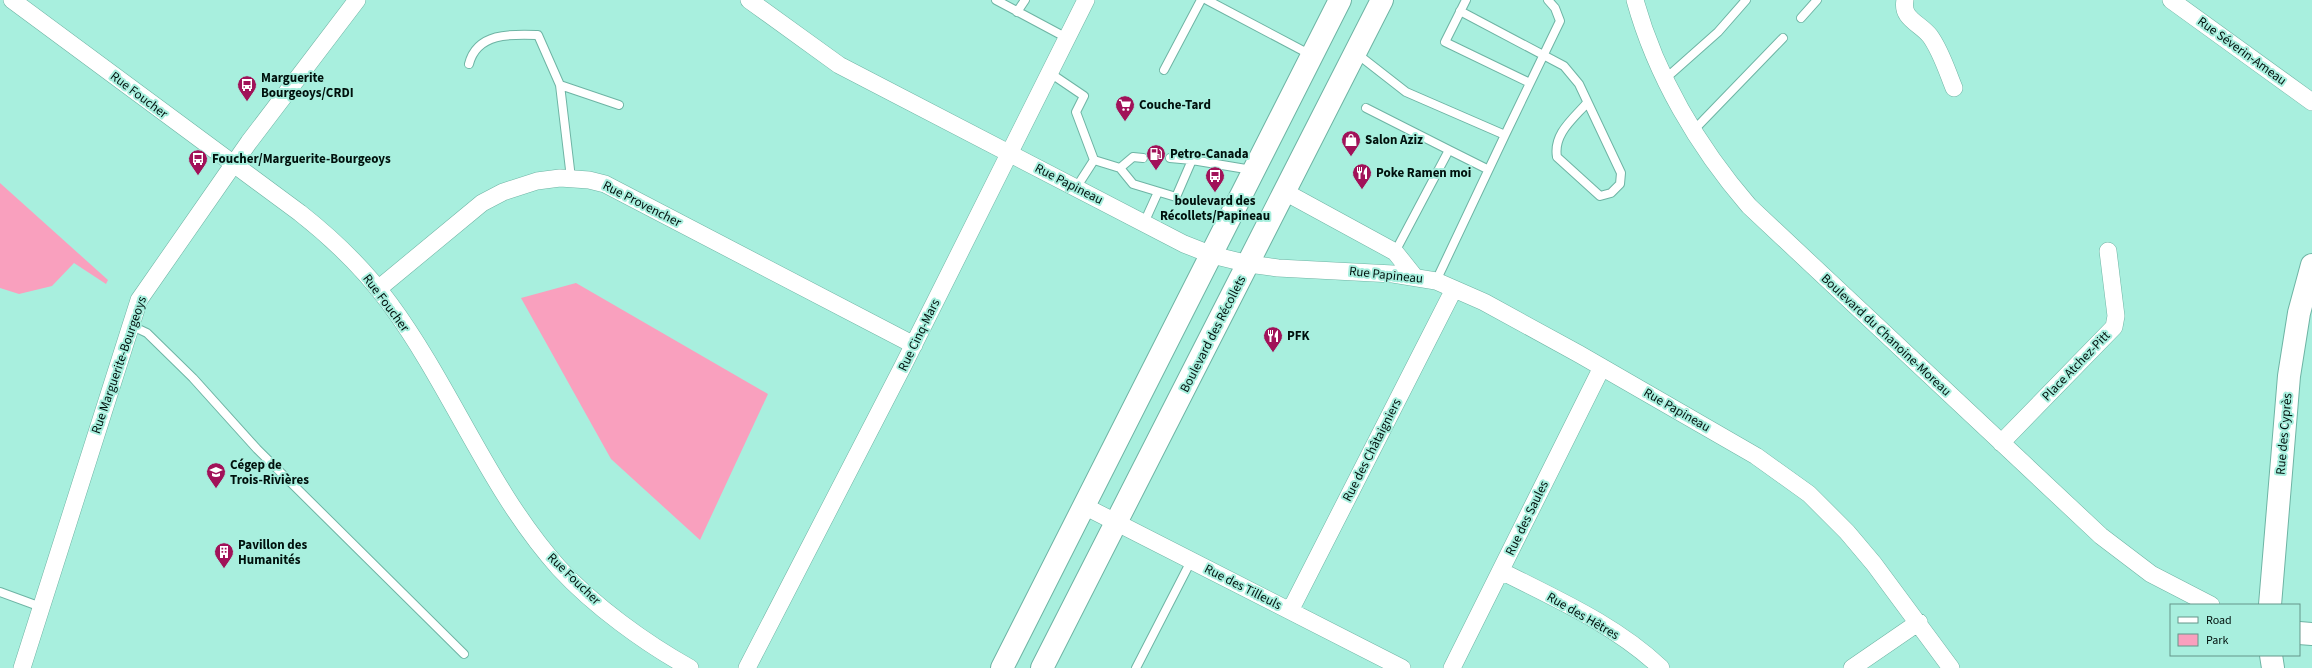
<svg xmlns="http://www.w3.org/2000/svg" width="2312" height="668" viewBox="0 0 2312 668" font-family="'Source Sans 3',sans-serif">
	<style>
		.green { fill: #f9a0be }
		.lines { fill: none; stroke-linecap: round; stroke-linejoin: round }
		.lane-casing { stroke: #6eb4a4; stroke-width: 10 }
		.street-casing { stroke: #6eb4a4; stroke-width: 18 }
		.secondary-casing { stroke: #6eb4a4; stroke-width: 24 }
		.lane { stroke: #fff; stroke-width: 8 }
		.street { stroke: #fff; stroke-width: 17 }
		.secondary { stroke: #fff; stroke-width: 22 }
		.labels { text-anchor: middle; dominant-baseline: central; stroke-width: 4; stroke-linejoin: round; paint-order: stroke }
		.street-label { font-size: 13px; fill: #00110d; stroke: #a8efde }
		.poi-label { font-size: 13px; font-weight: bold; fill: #00110d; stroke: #a8efde; text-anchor: start }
	</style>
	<rect width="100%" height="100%" fill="#a8efde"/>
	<path class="green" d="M0,183L108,280L106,284L74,263L52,286L19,294L0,288Z
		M576,283L768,394L700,540L611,459L521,298Z"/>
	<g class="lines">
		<g class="lane-casing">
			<path id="lane" d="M996,0L1067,38
				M1207,0L1311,55
				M1466,0L1445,42L1530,83
				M1460,11L1564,66L1579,84L1621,173L1620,184L1611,193L1600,196L1557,157C1553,134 1573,119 1587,103
				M1017,12L1025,0
				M1801,18L1817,0
				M1356,53L1406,92L1505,135L1436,281
				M469,64C477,32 512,34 538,35L560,85
				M1164,70L1201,0
				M1050,73L1084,96L1076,112L1094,160
				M1665,79L1718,32L1746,0
				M1366,108L1449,150
				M1693,131L1783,38
				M1505,135L1560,21L1555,8L1548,0
				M1170,158L1192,160
				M1120,168L1133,157L1143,158
				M571,178L560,85L619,105
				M1076,188L1094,160L1120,168L1133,184L1176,197L1192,160L1252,170
				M1144,223L1158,192
				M1395,252L1449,150L1487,169
				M130,325L147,333L193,378L257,449L464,654
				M0,592L41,607
				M1136,668L1191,561"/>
		</g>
		<g class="street-casing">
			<path id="street" d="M12,0L300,213C333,239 365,270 390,304C452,388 489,490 559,568C594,606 645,643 690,668
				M749,0L839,65L1184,244L1212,255L1249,264L1278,268L1393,274L1436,281L1484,302L1579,354L1756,456L1809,494L1847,532L1874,564L1951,668
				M1635,0C1656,76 1698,147 1749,206L2101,536L2151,574L2211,605
				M1905,0C1901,19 1920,23 1930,36C1941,51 1947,71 1954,88
				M2171,0L2312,102
				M1285,192L1395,252L1415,277
				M378,289L482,203L503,192L537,181L560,178L589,180L605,184L914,345
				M2001,443L2114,327L2116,316L2108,251
				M1084,506L1402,668
				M1501,571C1556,599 1616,625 1661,668
				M1290,611L1454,289
				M22,668L139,300L249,142L357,0
				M747,668L903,366L1086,0
				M1452,668L1602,367
				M1852,668L1919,622"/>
		</g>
		<g class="secondary-casing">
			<path id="secondary" d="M2270,605L2289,376L2299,313L2312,265
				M2299,633L2312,634
				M2271,655L2273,668
				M1002,668L1340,0
				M1042,668L1382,0"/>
		</g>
		<use href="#lane" class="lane"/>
		<use href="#street" class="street"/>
		<use href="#secondary" class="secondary"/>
	</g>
	<defs>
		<g id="bus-pin" transform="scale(1)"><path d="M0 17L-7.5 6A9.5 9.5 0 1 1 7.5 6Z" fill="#a11259" stroke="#a8efde"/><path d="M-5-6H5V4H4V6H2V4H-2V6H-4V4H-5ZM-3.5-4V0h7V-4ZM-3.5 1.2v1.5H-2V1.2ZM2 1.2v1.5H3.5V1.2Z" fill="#fff"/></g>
		<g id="supermarket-pin" transform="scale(1)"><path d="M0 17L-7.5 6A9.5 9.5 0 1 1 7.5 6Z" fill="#a11259" stroke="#a8efde"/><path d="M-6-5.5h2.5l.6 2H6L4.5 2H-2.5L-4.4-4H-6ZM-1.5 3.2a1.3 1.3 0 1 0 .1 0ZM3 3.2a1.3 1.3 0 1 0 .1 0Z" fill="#fff"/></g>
		<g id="shop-pin" transform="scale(1)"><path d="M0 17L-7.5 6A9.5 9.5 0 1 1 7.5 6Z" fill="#a11259" stroke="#a8efde"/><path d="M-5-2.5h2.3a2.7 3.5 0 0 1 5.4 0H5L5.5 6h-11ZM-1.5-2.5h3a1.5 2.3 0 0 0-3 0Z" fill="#fff"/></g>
		<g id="fuel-pin" transform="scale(1)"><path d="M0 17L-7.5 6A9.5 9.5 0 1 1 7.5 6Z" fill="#a11259" stroke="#a8efde"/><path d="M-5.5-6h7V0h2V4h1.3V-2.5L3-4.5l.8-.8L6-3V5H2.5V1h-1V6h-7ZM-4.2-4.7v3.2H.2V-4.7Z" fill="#fff"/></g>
		<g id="restaurant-pin" transform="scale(1)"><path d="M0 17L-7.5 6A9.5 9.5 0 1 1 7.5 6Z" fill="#a11259" stroke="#a8efde"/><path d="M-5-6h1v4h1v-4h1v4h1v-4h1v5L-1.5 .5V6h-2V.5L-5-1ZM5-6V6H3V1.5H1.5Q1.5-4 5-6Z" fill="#fff"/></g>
		<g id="university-pin" transform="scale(1)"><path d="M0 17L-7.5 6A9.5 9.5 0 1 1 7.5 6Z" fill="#a11259" stroke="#a8efde"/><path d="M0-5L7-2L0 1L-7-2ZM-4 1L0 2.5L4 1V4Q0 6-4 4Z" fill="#fff"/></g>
		<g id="building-pin" transform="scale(1)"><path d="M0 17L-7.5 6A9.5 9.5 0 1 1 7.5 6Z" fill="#a11259" stroke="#a8efde"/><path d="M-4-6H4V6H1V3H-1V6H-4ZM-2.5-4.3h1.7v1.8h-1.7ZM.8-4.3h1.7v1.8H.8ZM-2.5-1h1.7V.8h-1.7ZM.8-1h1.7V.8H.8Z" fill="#fff"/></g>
	</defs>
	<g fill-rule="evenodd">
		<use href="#bus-pin" x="247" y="85"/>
		<use href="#supermarket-pin" x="1125" y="105"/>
		<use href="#shop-pin" x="1351" y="140"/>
		<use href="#fuel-pin" x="1156" y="154"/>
		<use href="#bus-pin" x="198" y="159"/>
		<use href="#restaurant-pin" x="1362" y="173"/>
		<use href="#bus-pin" x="1215" y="176"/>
		<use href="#restaurant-pin" x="1273" y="336"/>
		<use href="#university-pin" x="216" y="472"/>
		<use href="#building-pin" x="224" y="552"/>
	</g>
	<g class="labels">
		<g class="street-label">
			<text transform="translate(2242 51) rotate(36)">Rue Séverin-Ameau</text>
			<text transform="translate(139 95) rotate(37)">Rue Foucher</text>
			<text transform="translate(1069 184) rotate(27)">Rue Papineau</text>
			<text transform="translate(642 204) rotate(27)">Rue Provencher</text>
			<text transform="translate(1386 275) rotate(6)">Rue Papineau</text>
			<text transform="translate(386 303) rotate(53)">Rue Foucher</text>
			<text transform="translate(1213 334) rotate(-63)">Boulevard des Récollets</text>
			<text transform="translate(919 335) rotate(-64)">Rue Cinq-Mars</text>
			<text transform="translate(1886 335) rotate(43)">Boulevard du Chanoine-Moreau</text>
			<text transform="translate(119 365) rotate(-71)">Rue Marguerite-Bourgeoys</text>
			<text transform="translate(2076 366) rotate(-46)">Place Atchez-Pitt</text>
			<text transform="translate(1677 410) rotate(30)">Rue Papineau</text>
			<text transform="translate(2284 434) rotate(-85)">Rue des Cyprès</text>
			<text transform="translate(1372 450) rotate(-63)">Rue des Châtaigniers</text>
			<text transform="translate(1527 518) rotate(-64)">Rue des Saules</text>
			<text transform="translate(574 579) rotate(44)">Rue Foucher</text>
			<text transform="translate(1243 587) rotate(27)">Rue des Tilleuls</text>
			<text transform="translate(1583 616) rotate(30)">Rue des Hêtres</text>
		</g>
		<g class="poi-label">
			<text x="261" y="78">Marguerite<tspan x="261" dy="15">Bourgeoys/CRDI</tspan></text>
			<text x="1139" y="105">Couche-Tard</text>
			<text x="1365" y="140">Salon Aziz</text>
			<text x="1170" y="154">Petro-Canada</text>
			<text x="212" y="159">Foucher/Marguerite-Bourgeoys</text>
			<text x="1376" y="173">Poke Ramen moi</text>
			<text x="1215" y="201" text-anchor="middle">boulevard des<tspan x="1215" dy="15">Récollets/Papineau</tspan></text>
			<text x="1287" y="336">PFK</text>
			<text x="230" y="465">Cégep de<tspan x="230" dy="15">Trois-Rivières</tspan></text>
			<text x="238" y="545">Pavillon des<tspan x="238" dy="15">Humanités</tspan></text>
		</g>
	</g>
	<rect x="2170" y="604" width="130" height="52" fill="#a8efde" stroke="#65968a"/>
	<rect x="2178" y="617" width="20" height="6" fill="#ffffff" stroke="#65968a"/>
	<text x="2206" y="624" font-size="12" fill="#00110d">Road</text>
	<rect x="2178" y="634" width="20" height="12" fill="#f9a0be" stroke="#65968a"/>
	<text x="2206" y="644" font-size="12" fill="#00110d">Park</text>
</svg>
